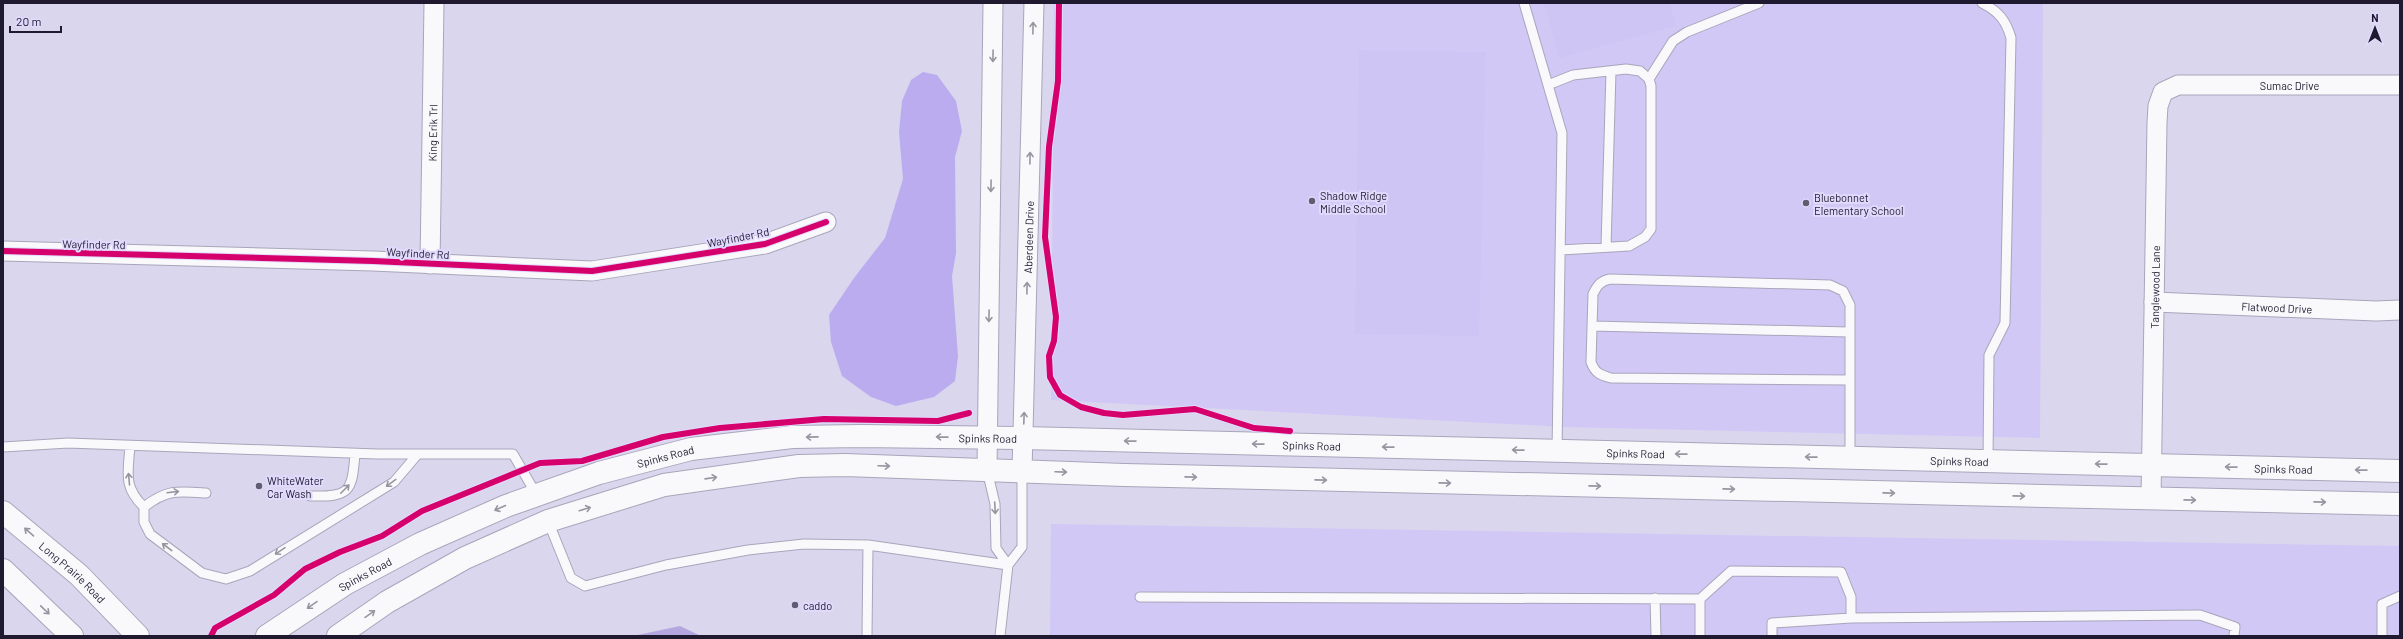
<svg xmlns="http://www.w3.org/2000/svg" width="2403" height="639" viewBox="0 0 2403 639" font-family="Barlow,sans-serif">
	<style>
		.built { fill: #d1c8f6 }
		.green { fill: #cec5f4 }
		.forest { fill: #b4a7e0 }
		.water { fill: #bbacef }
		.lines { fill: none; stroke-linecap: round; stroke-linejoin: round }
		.service-casing { stroke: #a9a5ba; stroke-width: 11 }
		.minor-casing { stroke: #a9a5ba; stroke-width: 21 }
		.secondary-casing { stroke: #a9a5ba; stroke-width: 24 }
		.primary-casing { stroke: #a9a5ba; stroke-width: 24 }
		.service { stroke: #f9f9fc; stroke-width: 9 }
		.minor { stroke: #f9f9fc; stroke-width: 19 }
		.secondary { stroke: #f9f9fc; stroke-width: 22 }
		.primary { stroke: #f9f9fc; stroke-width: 22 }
		.cycleway-casing { stroke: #e1dafd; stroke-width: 8 }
		.cycleway { stroke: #d6006c; stroke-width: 6 }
		.oneway { stroke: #9795a0 }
		.poi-dot { fill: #605c72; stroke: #e1dafd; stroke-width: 1.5 }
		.labels { text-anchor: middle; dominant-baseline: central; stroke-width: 4; stroke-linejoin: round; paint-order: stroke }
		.street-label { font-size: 11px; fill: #1f1a2f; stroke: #e1dafd }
		.poi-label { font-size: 11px; fill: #1f1a2f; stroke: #e1dafd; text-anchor: start }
	</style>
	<rect width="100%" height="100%" fill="#dad6ee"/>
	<path class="built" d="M1054,3H2043L2040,438L1565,427L1051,400Z
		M1051,524L2400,546V636H1050Z"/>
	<path class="green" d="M1544,3H1670L1676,26L1559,58Z
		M1359,50L1486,52L1479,336L1355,334Z"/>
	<path class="forest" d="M680,626L701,636H633Z"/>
	<path class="water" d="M923,72L937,75L956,101L962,131L955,157L956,253L952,276L958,356L955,381L934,397L896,406L871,397L842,376L831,342L829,315L854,278L885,238L903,179L899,132L902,101L911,80Z"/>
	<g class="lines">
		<g class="service-casing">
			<path id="service" d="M1524,3L1562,133L1557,451
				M1982,3C1998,11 2006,20 2011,38L2005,323L1989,355L1988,461
				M1649,79L1673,41L1687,32L1759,3
				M1548,85L1573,75L1626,69L1640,71L1649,79L1651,86V229L1645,237L1629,246L1561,250
				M1606,247L1611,71
				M1592,326L1849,332
				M1849,380L1611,378C1600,375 1595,373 1591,362L1593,294C1597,286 1600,281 1610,279L1830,285L1843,291L1850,305V458
				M130,446C128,473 123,487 144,507V522L150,534L202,573L226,579L250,571L394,482L417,455
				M3,447L68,443L377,454H513L536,494
				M987,470L995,504L996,548L1008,565
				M310,496C350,497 352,492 355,454
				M144,507C167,489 178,491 206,493
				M548,521L571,578L585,586L666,565L748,550L804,544L868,545L1008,565
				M1140,597L1700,599V636
				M1655,598L1656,636
				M1700,599L1731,571L1841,572L1851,597V618L1772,623V636
				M1851,618L2200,615L2235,627L2234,636
				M867,636L868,545
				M1000,636L1008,565L1022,547V471
				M2382,636V604L2400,596"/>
		</g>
		<g class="minor-casing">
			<g id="minor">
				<path d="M3,251L373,261L592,271L765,244L826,222"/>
				<path id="s1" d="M430,264L434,3"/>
				<path id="s2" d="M2154,302L2376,311L2400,310"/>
				<path d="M987,470L993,3"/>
				<path id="s3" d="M1022,471L1034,3"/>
				<path id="s4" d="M2151,499L2157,123L2158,106L2163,92L2178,85H2400"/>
			</g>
		</g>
		<g class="secondary-casing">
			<g id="secondary">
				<path id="s5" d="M267,636L345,584L420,544L506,506L599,473L691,449L792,437L862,436L1023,438L2400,471"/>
				<path d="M338,636L387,602L465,558L548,521L664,485L799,466L845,465L1124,475L2400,504"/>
			</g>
		</g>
		<g class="primary-casing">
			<g id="primary">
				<path id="s6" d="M3,512L79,575L138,636"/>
				<path d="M3,570L72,636"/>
			</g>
		</g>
		<use href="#service" class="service"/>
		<use href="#minor" class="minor"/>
		<use href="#secondary" class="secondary"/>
		<use href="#primary" class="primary"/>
		<g class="cycleway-casing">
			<path id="cycleway" d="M1059,3L1058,81L1049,147L1045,237L1056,317L1054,341L1049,356L1050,377L1060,395L1081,407L1104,413L1123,415L1195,409L1254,428L1290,431
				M3,251L373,261L592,271L765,244L826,222
				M211,636L215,628L274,595L305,569L340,552L382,536L422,511L540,463L582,461L663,437L720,428L824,419L938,421L969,413"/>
		</g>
		<use href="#cycleway" class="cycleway"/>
	</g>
	<defs><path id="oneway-shaft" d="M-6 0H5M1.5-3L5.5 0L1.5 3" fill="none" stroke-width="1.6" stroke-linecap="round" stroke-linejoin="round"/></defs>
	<g class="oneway">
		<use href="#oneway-shaft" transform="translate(1033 28) rotate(-89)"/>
		<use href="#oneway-shaft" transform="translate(993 56) rotate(91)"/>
		<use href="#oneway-shaft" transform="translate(1030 158) rotate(-89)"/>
		<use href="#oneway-shaft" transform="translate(991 186) rotate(91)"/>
		<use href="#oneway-shaft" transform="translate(1027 288) rotate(-89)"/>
		<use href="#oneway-shaft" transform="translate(989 316) rotate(91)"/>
		<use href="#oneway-shaft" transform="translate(1024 418) rotate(-88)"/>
		<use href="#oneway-shaft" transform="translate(812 437) rotate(179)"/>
		<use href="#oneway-shaft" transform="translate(942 437) rotate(-179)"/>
		<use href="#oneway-shaft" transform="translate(1130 441) rotate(-179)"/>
		<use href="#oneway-shaft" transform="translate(1258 444) rotate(-179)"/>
		<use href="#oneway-shaft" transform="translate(1388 447) rotate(-179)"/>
		<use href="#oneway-shaft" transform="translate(1518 450) rotate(-179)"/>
		<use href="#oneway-shaft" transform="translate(1681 454) rotate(-179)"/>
		<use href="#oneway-shaft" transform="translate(1811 457) rotate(-179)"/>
		<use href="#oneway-shaft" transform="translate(2101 464) rotate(-179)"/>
		<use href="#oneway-shaft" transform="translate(884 466) rotate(2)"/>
		<use href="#oneway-shaft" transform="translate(2231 467) rotate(-179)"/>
		<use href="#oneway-shaft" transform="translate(2361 470) rotate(-179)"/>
		<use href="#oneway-shaft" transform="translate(1061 472) rotate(2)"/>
		<use href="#oneway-shaft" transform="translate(1191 477) rotate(1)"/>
		<use href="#oneway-shaft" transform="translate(711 478) rotate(-8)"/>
		<use href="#oneway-shaft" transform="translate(129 479) rotate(-95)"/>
		<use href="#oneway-shaft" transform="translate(1321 480) rotate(1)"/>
		<use href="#oneway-shaft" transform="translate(391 483) rotate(144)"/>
		<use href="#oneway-shaft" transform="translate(1445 483) rotate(1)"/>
		<use href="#oneway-shaft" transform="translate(1595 486) rotate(1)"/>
		<use href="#oneway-shaft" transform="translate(345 489) rotate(-45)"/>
		<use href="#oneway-shaft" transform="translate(1729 489) rotate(1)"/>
		<use href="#oneway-shaft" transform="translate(173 492) rotate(-7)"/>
		<use href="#oneway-shaft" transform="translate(1889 493) rotate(1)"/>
		<use href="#oneway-shaft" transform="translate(2019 496) rotate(1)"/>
		<use href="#oneway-shaft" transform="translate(2190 500) rotate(1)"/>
		<use href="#oneway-shaft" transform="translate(2320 502) rotate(1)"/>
		<use href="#oneway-shaft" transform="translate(500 508) rotate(156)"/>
		<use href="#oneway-shaft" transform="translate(995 508) rotate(87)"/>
		<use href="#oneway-shaft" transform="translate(585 509) rotate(-17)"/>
		<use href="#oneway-shaft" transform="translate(29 532) rotate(-139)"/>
		<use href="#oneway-shaft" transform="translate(167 547) rotate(-143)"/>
		<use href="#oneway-shaft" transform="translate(280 551) rotate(146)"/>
		<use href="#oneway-shaft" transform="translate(312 605) rotate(145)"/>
		<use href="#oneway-shaft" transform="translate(45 610) rotate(44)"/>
		<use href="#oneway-shaft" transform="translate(370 614) rotate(-35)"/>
	</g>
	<g class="poi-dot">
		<circle cx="1312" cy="201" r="4"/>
		<circle cx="1806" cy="203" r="4"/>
		<circle cx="259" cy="486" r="4"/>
		<circle cx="795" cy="605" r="4"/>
	</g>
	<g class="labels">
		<g class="street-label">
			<text stroke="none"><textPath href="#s4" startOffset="536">Sumac Drive</textPath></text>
			<text stroke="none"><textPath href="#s1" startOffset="131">King Erik Trl</textPath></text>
			<text transform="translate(738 237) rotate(-11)">Wayfinder Rd</text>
			<text stroke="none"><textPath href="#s3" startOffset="234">Aberdeen Drive</textPath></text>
			<text transform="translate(94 244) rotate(1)">Wayfinder Rd</text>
			<text transform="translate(418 253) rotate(3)">Wayfinder Rd</text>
			<text stroke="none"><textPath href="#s4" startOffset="212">Tanglewood Lane</textPath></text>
			<text stroke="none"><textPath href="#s2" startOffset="123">Flatwood Drive</textPath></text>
			<text stroke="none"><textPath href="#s5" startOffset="764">Spinks Road</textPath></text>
			<text stroke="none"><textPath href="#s5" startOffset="1088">Spinks Road</textPath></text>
			<text stroke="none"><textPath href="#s5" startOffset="1412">Spinks Road</textPath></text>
			<text stroke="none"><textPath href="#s5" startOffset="440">Spinks Road</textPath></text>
			<text stroke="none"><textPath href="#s5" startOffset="1736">Spinks Road</textPath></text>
			<text stroke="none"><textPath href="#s5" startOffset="2060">Spinks Road</textPath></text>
			<text stroke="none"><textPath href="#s6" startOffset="92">Long Prairie Road</textPath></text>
			<text stroke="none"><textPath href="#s5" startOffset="116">Spinks Road</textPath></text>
		</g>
		<g class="poi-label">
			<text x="1320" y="195">Shadow Ridge<tspan x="1320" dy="13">Middle School</tspan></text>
			<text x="1814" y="197">Bluebonnet<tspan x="1814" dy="13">Elementary School</tspan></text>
			<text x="267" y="480">WhiteWater<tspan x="267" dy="13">Car Wash</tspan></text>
			<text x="803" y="605">caddo</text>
		</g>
	</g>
	<rect width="2403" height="639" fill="none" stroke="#1f1a2f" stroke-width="8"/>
	<g transform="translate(2375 28)" stroke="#e1dafd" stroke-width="3" paint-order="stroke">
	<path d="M0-3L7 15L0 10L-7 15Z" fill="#1f1a2f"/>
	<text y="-6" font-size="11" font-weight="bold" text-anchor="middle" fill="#1f1a2f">N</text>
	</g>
	<path d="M10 26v6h51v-6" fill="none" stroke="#1f1a2f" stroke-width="2"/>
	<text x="16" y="26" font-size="12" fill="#1f1a2f" stroke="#e1dafd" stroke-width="3" paint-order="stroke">20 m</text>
</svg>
